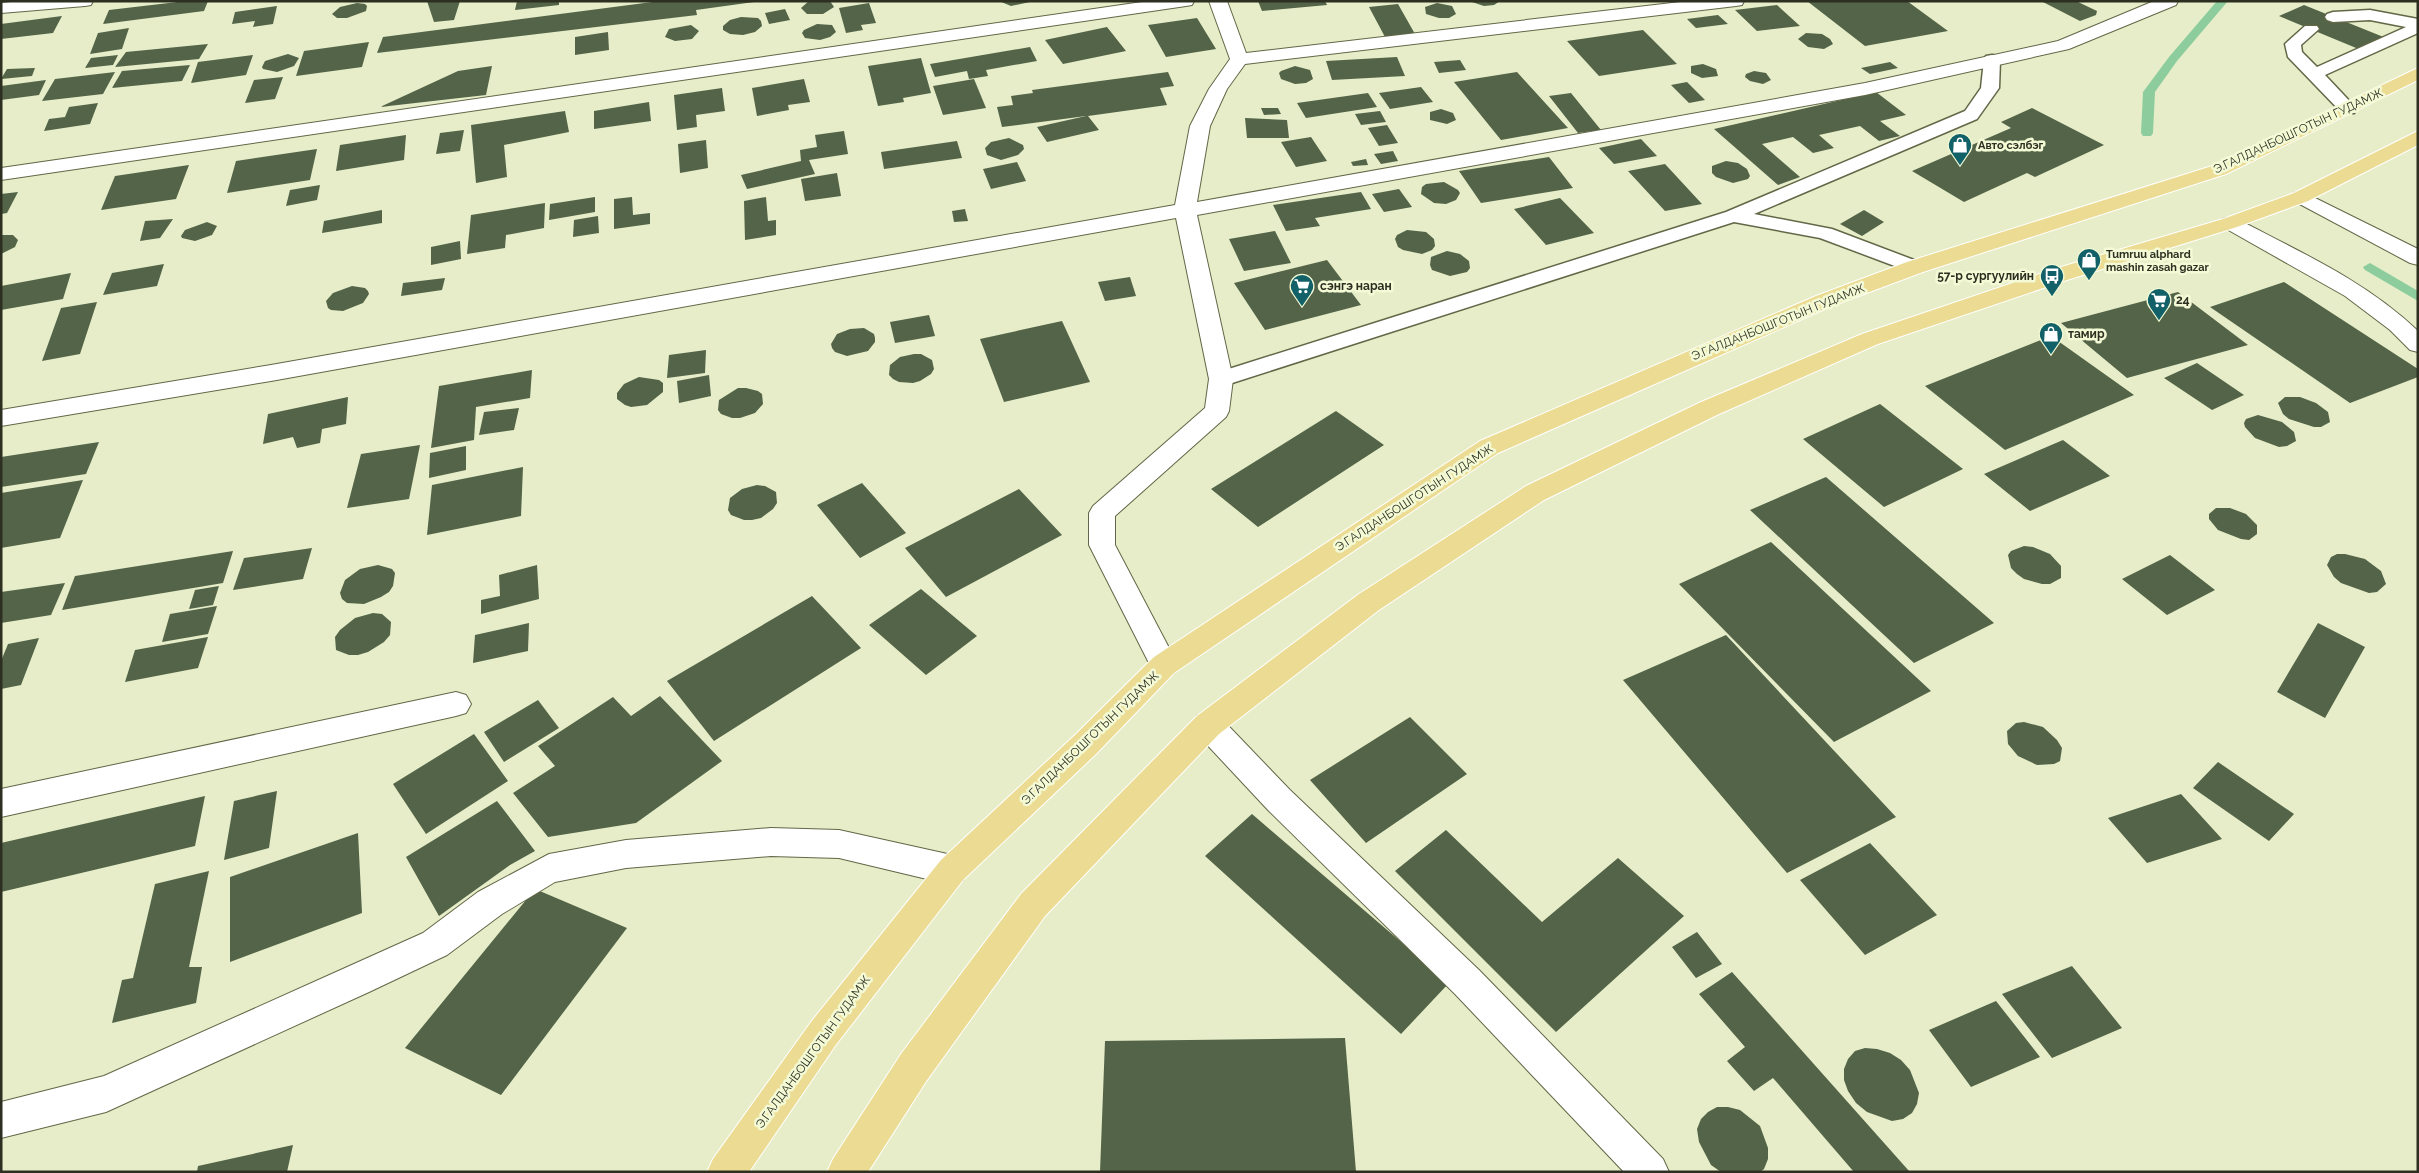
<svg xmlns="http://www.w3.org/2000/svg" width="2419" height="1173" viewBox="0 0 2419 1173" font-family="Raleway,sans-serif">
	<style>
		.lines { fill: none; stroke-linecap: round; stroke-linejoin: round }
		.stream { fill: #8dcd9d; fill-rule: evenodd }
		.building { fill: #536448 }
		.service-casing { stroke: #626747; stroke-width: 3 }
		.minor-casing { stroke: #626747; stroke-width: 2 }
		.primary-casing { stroke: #fff; stroke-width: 2 }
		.service { fill: #fff; fill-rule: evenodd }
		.minor { fill: #fff; fill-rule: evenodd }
		.primary { fill: #ecdc93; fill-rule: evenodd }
		.labels { text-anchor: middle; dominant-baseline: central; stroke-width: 5; stroke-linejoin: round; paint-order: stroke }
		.far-poi-label { font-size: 11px; font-weight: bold; fill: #2d2f21; stroke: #f3fad5; text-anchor: start }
		.street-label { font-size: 12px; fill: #2d2f21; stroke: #f3fad5 }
		.poi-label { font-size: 12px; font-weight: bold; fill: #2d2f21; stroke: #f3fad5; text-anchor: start }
	</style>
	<rect width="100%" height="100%" fill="#e6edc8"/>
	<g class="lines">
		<path class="stream" d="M2217,1H2228L2177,61L2155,92L2153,133L2151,136H2143L2141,133L2143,92L2169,57Z
			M2370,263L2418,291V301L2365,270L2363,267Z"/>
	</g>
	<path class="building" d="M186,1H208L204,11L103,24L109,10Z
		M427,1H460L454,20L434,22Z
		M517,1H559V5L515,10Z
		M660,1L754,2L696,10L697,15L377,53L383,37Z
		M809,1H830L834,7L823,14H807L801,8Z
		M999,1H1029L1030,2L1011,6Z
		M1258,1H1325L1327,5L1262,11Z
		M1469,1H1500L1494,5L1484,6Z
		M1807,1H1907L1948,31L1865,46Z
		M2046,1H2076L2097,11L2096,15L2080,21L2043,2Z
		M357,3L365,4L367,6L366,11L347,18H337L332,14L340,7Z
		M869,3L876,23L861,25L863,30L846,33L839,8Z
		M1437,3L1452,6L1456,14L1449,18H1439L1426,14L1425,7Z
		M1398,4L1415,34L1385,37L1369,7Z
		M1777,5L1800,26L1757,31L1735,10Z
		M2304,5L2386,38L2361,50L2279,16Z
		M277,6L273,24L253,27L255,21L232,24L235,12Z
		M785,9L790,20L769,24L765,13Z
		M1718,15L1728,24L1696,28L1687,19Z
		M62,16L53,33L1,39V24Z
		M741,17L758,18L761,21L762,26L755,32L743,35L730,34L723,30V26L730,20Z
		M1197,18L1216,49L1166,57L1148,25Z
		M817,24L832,25L836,32L830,37L820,40L805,38L802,33L804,30Z
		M691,25L699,31L692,39L675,41L665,37L669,29Z
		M1107,27L1126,51L1063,64L1045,40Z
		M129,28L122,49L90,54L98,33Z
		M1643,30L1677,64L1599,76L1567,41Z
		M608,32L609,50L575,55V37Z
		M1806,33L1822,34L1830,39L1833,44L1824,49L1808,47L1798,39Z
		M369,42L362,67L296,76L304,51Z
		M208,44L199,59L115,67L126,52Z
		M1030,47L1037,61L986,70L988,76L969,79L967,71L935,77L930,64Z
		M288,54L299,58L294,66L277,72L263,69L262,67L265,61Z
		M118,55L113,65L85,68L91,58Z
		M253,55L246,75L191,83L198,62Z
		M1397,57L1405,76L1332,80L1326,61Z
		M921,58L931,93L903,98L904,102L878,106L868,66Z
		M1460,60L1466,70L1439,73L1434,62Z
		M1890,62L1898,68L1870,74L1861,68Z
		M1703,64L1716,69L1718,76L1702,78L1691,73V66Z
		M190,65L182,81L112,88L122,71Z
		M492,66L486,95L380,107L458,71Z
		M1295,66L1310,70L1313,79L1306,83L1295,84L1281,79L1279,73L1281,71Z
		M35,68L32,76L1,79L7,69Z
		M1754,71L1766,73L1771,80L1763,84L1750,81L1745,77L1746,74Z
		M115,72L103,94L42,101L55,79Z
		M1168,72L1174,86L1160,88L1167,105L1088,116L1099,130L1047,142L1037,127L1086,116L1002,127L997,107L1013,105L1011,96L1033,93L1032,90Z
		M1517,72L1568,128L1501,140L1454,82Z
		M283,77L275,99L245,103L254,80Z
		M804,79L810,102L788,105L789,110L757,116L752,88Z
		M974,79L986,108L943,115L933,86Z
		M46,80L39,95L1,100V86Z
		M1687,82L1705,100L1689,103L1671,85Z
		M1421,87L1433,102L1390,109L1379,93Z
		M722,88L725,111L696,115L697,127L677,130L674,95Z
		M1876,92L1906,115L1880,121L1900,136L1879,141L1860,126L1819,135L1834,148L1813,153L1793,137L1762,144L1800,177L1778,185L1714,129Z
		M1368,93L1377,107L1306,118L1297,103Z
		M1571,93L1601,130L1578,133L1549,96Z
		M649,102L651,121L594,129V111Z
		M98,103L90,124L44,131L49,119L65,117L69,107Z
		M1261,108H1278L1281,114L1264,115Z
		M2032,108L2104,145L2035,177L2027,173L1964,202L1912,171L2011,128L2001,122Z
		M1441,109L1453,113L1456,120L1447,124L1430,120V112Z
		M565,111L569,132L504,145L507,177L476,183L471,125Z
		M1380,111L1386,122L1361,125L1355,114Z
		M1245,118L1287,120L1289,138H1247Z
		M1387,125L1398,143L1379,146L1368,128Z
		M464,130L460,151L436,154L440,133Z
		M844,131L848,154L809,160L815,174L747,189L741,175L801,161L800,150L817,147L815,135Z
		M406,135L404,160L336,171L340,145Z
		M1311,137L1327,161L1296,167L1281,142Z
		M1009,138L1023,145L1024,149L1018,155L1001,160L987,155L985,148L991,142Z
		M1641,139L1657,156L1614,164L1599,148Z
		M706,140L708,168L680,173L678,144Z
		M957,141L962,158L884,169L881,152Z
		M317,149L310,180L227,193L236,161Z
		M1393,151L1398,161L1381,164L1374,154Z
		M1549,157L1573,188L1481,203L1459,171Z
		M1366,159L1368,165L1353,166L1351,162Z
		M1726,161L1738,163L1747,169L1750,176L1748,179L1733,183L1716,177L1712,173V166Z
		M1017,162L1026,181L991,189L983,169Z
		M1665,164L1702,204L1665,211L1628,171Z
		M189,165L176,199L101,210L115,176Z
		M837,173L841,196L805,201L801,179Z
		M1444,182L1458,190L1460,193L1456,200L1446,204L1434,203L1421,194L1422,187L1426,184Z
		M320,185L317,200L286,206L290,190Z
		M1399,189L1412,207L1384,212L1372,194Z
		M18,192L7,213L1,214V194Z
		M1361,192L1371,209L1315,218L1320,226L1286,231L1273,205Z
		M595,197V212L549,220L550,204Z
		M632,197L633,215L650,213V224L614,229V199Z
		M766,197L768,221L776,220V235L745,240L744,201Z
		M1560,198L1594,233L1546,245L1514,209Z
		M545,203L544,228L506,235L505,248L467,254L471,215Z
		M965,209L968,221L954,222L952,211Z
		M382,210V223L322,233L324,221Z
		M1864,210L1884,222L1862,236L1840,224Z
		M598,216L599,233L573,237L574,220Z
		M173,219L160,238L140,241L145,221Z
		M207,222L217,226L212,235L195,241L182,238L181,236L185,230Z
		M1407,230L1426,232L1434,239L1435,246L1432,250L1422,254L1403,250L1398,247L1395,239L1397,235Z
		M1275,231L1291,263L1244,271L1229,239Z
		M1,235H13L18,240L15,247L1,254Z
		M460,241L461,259L431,265V247Z
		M1447,251L1460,254L1469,261L1470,268L1467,272L1450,276L1432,270L1430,265L1431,257Z
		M1327,260L1361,305L1265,330L1234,283Z
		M164,264L157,286L103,295L112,273Z
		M71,273L63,299L1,310V286Z
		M1130,277L1136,296L1105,301L1098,282Z
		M445,278L442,290L401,296L403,283Z
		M2284,282L2418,369V377L2350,403L2210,307Z
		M352,286L365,288L368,291L369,294L363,303L343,311L331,310L328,308L326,301L333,293Z
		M2178,292L2248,345L2127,378L2061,323Z
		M97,302L80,354L42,361L61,308Z
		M929,315L935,336L895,343L890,322Z
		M1062,321L1090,382L1004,402L980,339Z
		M864,328L874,334L875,338V342L868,351L847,356L835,352L832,348L831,344L837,334L850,329Z
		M2051,336L2134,395L2005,450L1925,386Z
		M706,350L705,373L667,378L669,355Z
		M914,354H921L932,360L934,369L931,374L920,381L913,383L899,382L893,379L889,375L890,365L900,357Z
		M2197,363L2244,395L2212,410L2164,378Z
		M532,370L530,398L476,407L474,440L431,448L439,386Z
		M709,375L711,396L679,403L677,381Z
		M639,377L659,380L663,383V392L647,405L631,407L625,405L617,399V393L624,384Z
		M738,388H746L758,391L762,394L763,404L755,413L740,418H732L721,414L718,410L719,400Z
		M348,397L346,424L322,429L320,443L297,448L293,437L263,444L268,414Z
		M2285,397H2300L2316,403L2328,412L2330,422L2321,427H2314L2289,419L2283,414L2278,403Z
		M1880,404L1963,469L1884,507L1803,439Z
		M519,408L514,430L479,435L484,412Z
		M1336,411L1384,445L1258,527L1211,489Z
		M2258,415L2282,422L2294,432L2296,441L2287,446L2279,447L2255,438L2245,427L2244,423L2246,419Z
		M2063,440L2110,476L2030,511L1984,474Z
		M99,442L86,474L1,487V457Z
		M420,445L409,499L347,508L361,454Z
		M466,446V470L429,478L430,453Z
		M523,467L521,516L427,535L432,485Z
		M1826,477L1994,623L1914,663L1750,510Z
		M83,480L60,538L1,548V493Z
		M862,483L906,533L860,558L817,505Z
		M757,485L765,486L776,492L777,503L773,509L761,518L752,520H744L731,515L728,510L730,498L742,489Z
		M1019,489L1062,535L946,597L905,548Z
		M2216,508H2230L2246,514L2257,525V534L2249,540L2241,539L2218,530L2209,519V514Z
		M1771,542L1931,691L1834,742L1679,584Z
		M2024,546L2033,547L2050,554L2061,566V578L2050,584H2042L2024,579L2017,574L2011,568L2008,555L2011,551Z
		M312,548L303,579L233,590L244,558Z
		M233,551L223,583L62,610L75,576Z
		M2337,554H2345L2365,559L2381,571L2386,584L2377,592L2369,593L2341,583L2334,577L2327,565L2331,557Z
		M2170,555L2215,590L2167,615L2122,579Z
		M378,565L392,569L395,573L393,586L389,592L381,597L364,604L347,603L342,599L340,593L345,580L360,569Z
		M537,565L539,599L481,614V600L500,596L499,575Z
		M65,583L51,615L1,623V592Z
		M219,586L213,605L189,609L195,590Z
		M921,589L977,636L926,675L869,625Z
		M812,596L861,648L714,741L667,681Z
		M217,606L208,634L162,642L170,614Z
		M373,613L382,614L391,622L390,635L384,642L368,652L358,655H349L336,650L335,637L340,630L355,618Z
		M529,623L528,651L473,663L475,635Z
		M2318,623L2365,647L2325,718L2277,692Z
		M1726,635L1896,817L1787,873L1623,680Z
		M208,637L198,668L125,682L135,650Z
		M39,638L21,685L1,689V661L8,644Z
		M660,696L722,761L636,823L548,837L513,793L555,766L538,746L613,697L631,716Z
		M538,700L559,728L504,762L484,732Z
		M1410,717L1467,774L1366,843L1310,780Z
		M2024,722L2043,727L2057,740L2062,748L2060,761L2054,764L2037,765L2018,756L2008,744L2007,731L2016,723Z
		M474,734L508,781L426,834L393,784Z
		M2218,762L2294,814L2269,841L2193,788Z
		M277,791L269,848L224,860L234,801Z
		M2181,794L2222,839L2147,863L2108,818Z
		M205,796L195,846L1,892V843Z
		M497,801L535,851L510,865L439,916L406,857Z
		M1252,814L1449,983L1401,1034L1205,856Z
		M1446,830L1542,922L1618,858L1684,916L1556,1032L1395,871Z
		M358,833L362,913L230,962V877Z
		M1870,843L1937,915L1865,955L1800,880Z
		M209,871L189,967H202L196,1003L112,1023L122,980L133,978L155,884Z
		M535,889L627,928L501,1095L405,1048Z
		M1697,932L1722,964L1696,978L1672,947Z
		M2072,966L2122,1028L2052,1058L2002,994Z
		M1732,972L1909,1171L1854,1172L1773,1078L1754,1091L1727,1061L1745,1047L1699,994Z
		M1996,1001L2040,1057L1971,1087L1929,1030Z
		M1345,1038L1356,1172H1100L1105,1041Z
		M1865,1048L1877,1049L1890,1053L1901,1060L1910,1070L1919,1093L1917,1104L1912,1113L1903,1119L1892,1121L1867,1112L1856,1103L1848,1091L1844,1080V1069L1848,1059L1855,1051Z
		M1717,1107H1728L1740,1110L1760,1126L1768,1148V1159L1764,1169L1760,1172H1721L1711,1165L1699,1142L1697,1129L1701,1119L1708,1112Z
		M293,1145L287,1172H197L198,1166Z"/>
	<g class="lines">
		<g class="service-casing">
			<path id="service" d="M2370,10L2418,19V33L2325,75L2357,109L2354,113H2342L2288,57L2285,44L2305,26H2317L2319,29L2301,45L2302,52L2317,67L2406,27L2370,20L2333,22L2327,20L2325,17L2327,14L2333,12Z
				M1992,55L1998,56L2000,60L1999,88L1977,119L1754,214L1832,229L1922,263L1925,267L1922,271L1915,273L1908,271L1820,238L1734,222L1229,384L1221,386L1213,384L1210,379L1213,374L1726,212L1965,111L1981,88L1984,60L1986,56Z"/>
		</g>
		<g class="minor-casing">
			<path id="minor" d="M20,1H93L91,5L85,6L1,13V3Z
				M1149,1H1194L1192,5L1186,6L1,180V168Z
				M1209,1H1227L1246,53L1689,1H1744L1742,5L1736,6L1245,64L1227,89L1210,126L1197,202L1865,83L2058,41L2154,1H2178L2176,5L2069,49L1865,95L1197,215L1233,379L1229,411L1226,417L1115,516V545L1178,665L1174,673L1164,677L1154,673L1089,545V513L1093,506L1205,408L1209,379L1176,218L271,381L1,426V410L271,365L1175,205L1190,126L1209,89L1230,59Z
				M2301,191L2418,249V265L2410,263L2294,201L2291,197L2294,193Z
				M2230,217L2237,219C2300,252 2366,281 2418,331V352L2410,350L2390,330L2345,296L2223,227L2219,223L2223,219Z
				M456,692L466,695L471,704L466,713L456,716L1,817V789Z
				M1208,713L1219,716L1290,790L1479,970L1663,1159L1669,1172H1624L1455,994L1268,810L1197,734L1193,725L1197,716Z
				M771,828L839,830L952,855L963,860L968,870L963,880L952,885L839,858L771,856L626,868L555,882L502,914L447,955L369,992L106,1112L1,1138V1102L104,1076L345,968L423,933L478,892L549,854L626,840Z"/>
		</g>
		<g class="primary-casing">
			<path id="primary" d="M2418,68V80L2226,174L1923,272L1832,306L1498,453L1174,673L1096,754L963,880L835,1046L749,1172H707L713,1159L811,1022L941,860L1074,736L1154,657L1480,441L1816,296L1907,262L2212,166Z
				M2418,131V145L2308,201L2237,227L2067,280L1878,344L1719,414L1544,500L1379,610L1219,734L1045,916L927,1080L868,1172H827L833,1159L901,1054L1021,894L1197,716L1359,594L1526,486L1701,402L1862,334L2051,270L2223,219L2294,193Z"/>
		</g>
		<use href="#service" class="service"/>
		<use href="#minor" class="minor"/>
		<use href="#primary" class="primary"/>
	</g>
	<defs>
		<g id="shop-pin" transform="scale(1.25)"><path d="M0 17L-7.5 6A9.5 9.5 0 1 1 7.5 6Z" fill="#126169" stroke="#f3fad5"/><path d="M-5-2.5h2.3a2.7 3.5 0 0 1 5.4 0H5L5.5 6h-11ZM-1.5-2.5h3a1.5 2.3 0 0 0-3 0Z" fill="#fff"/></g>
		<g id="bus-pin" transform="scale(1.25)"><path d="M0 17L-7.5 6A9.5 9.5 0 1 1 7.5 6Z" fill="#126169" stroke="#f3fad5"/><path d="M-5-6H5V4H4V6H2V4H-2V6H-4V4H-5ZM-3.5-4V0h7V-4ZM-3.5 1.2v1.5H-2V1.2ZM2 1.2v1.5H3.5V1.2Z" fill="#fff"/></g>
		<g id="supermarket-pin" transform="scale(1.25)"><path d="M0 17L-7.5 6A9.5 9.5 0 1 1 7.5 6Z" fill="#126169" stroke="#f3fad5"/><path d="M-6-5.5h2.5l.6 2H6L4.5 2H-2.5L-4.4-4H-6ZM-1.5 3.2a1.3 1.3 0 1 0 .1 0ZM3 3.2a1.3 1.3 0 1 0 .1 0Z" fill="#fff"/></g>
	</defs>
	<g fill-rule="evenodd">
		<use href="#shop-pin" x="1960" y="145"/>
		<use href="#shop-pin" x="2089" y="260"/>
		<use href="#bus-pin" x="2052" y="276"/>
		<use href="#supermarket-pin" x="1302" y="286"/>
		<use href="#supermarket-pin" x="2159" y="300"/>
		<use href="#shop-pin" x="2051" y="334"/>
	</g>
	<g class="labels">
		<g class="far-poi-label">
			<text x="1978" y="145">Авто сэлбэг</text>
			<text x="2106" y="254">Tumruu alphard<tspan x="2106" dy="13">mashin zasah gazar</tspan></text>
		</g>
		<g class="street-label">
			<text transform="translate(2298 131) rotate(-25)">Э.ГАЛДАНБОШГОТЫН ГУДАМЖ</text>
			<text transform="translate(1778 322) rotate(-22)">Э.ГАЛДАНБОШГОТЫН ГУДАМЖ</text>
			<text transform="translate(1414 498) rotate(-33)">Э.ГАЛДАНБОШГОТЫН ГУДАМЖ</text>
			<text transform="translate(1090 738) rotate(-44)">Э.ГАЛДАНБОШГОТЫН ГУДАМЖ</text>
			<text transform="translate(813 1052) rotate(-54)">Э.ГАЛДАНБОШГОТЫН ГУДАМЖ</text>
		</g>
		<g class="poi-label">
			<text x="2034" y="276" text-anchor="end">57-р сургуулийн</text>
			<text x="1320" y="286">сэнгэ наран</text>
			<text x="2176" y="300">24</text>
			<text x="2068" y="334">тамир</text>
		</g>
	</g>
	<rect width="2419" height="1173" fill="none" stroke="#2d2f21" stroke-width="5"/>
</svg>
